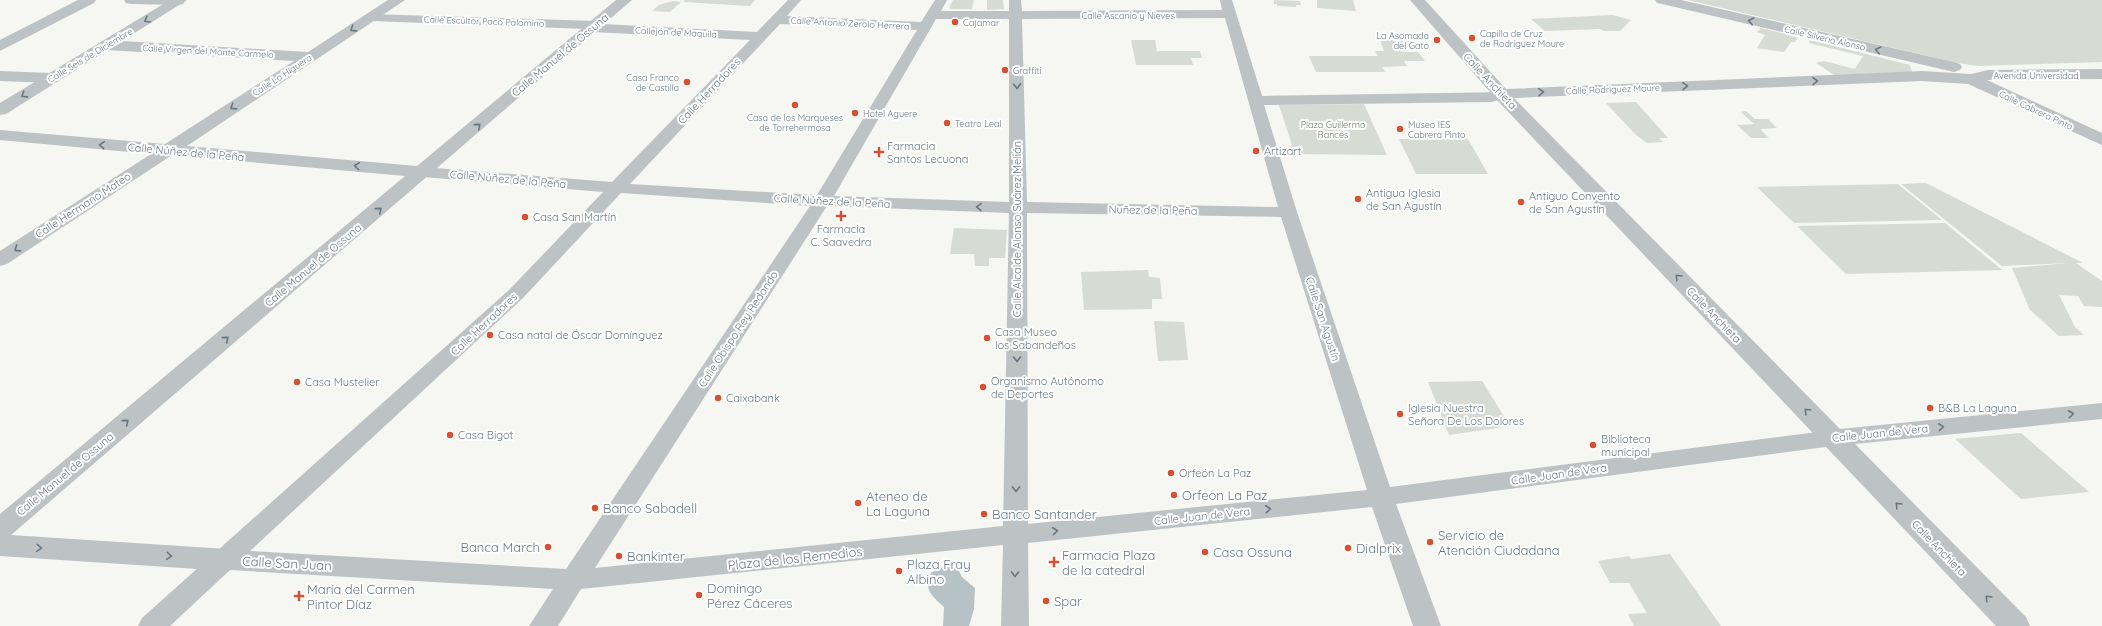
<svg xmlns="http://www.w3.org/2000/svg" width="2102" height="626" viewBox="0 0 2102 626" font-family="Quicksand,sans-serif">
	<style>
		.green { fill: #d6dbd3 }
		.water { fill: #b6c2c5 }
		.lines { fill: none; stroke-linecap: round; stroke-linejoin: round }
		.pedestrian { fill: #bdc2c5; fill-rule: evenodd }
		.minor { fill: #bdc2c5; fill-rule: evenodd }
		.tertiary { fill: #bdc2c5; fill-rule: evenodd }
		.oneway { stroke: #677883 }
		.poi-dot { fill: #d85032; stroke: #fff; stroke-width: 1.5 }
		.labels { text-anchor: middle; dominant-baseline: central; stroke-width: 4; stroke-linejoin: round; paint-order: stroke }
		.far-street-label { font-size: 9px; fill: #677883; stroke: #fff }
		.far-poi-label { font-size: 9px; fill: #677883; stroke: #fff; text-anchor: start }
		.far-park-label { font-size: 9px; fill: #6b7a66; stroke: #fff }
		.street-label { font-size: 11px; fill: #677883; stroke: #fff }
		.poi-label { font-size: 11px; fill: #677883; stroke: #fff; text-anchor: start }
		.near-poi-label { font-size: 13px; fill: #677883; stroke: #fff; text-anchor: start }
		.near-street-label { font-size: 13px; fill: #677883; stroke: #fff }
	</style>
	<rect width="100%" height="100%" fill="#f6f6f3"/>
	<path class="green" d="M685,0H755L750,6L683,2Z
		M953,0H974L972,9H950L949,8Z
		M987,0H1003L1004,9L987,10Z
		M1274,0L1300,1L1301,5H1296V7L1277,6V4H1274Z
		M1317,0H1353L1356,11L1317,8Z
		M1688,0H2102V62L1978,66L1958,63Z
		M673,1L681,2L670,12L652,11L659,5Z
		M1613,15L1631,20L1620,31H1604L1600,29L1545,31L1531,19Z
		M1761,28L1798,37L1795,42H1791L1784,52L1757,48L1765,35L1757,32Z
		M1409,39L1416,48H1401L1403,52H1418L1425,61H1404L1407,66L1382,67L1385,72H1316L1309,56H1378L1375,51H1384L1380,40Z
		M1131,40H1155L1157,51H1200L1202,58H1191L1193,65H1136Z
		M1810,40L1910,65L1912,72L1834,75L1816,63L1824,61L1855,69L1863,56L1809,43Z
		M1636,102L1668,138H1659L1663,142L1647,143L1635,134L1606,103Z
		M1364,104L1387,155L1295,154L1279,105Z
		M1746,111L1755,119H1768L1777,128L1760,129L1769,138H1751L1737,125L1754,124L1741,112Z
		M1399,139H1468L1488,174H1416Z
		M1926,183L2083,263H2076L2102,281V307L2084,306L2078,296L2059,295L2075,327L2084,335L2059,336L2030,310L2012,268L2069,263L2002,266L1901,184Z
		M1898,184L1942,220L1794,223L1757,187Z
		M1945,223L2002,270L1846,274L1797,226Z
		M954,228L1007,230L1005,258H989V266H975L974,254H950Z
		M1148,270L1149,277L1160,278L1162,299H1152V309L1084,310L1081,272Z
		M1154,321L1184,322L1188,360L1158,361Z
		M1482,381L1510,426L1449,435L1428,382Z
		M2021,433L2089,492L2021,499L1955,439Z
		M1670,554L1721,626H1634L1628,614L1647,613L1629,583H1610L1598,561L1629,556L1631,559Z"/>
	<path class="water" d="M949,565L958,569L962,577L975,588L974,609L969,626H943L944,607C932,596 923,589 931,573L937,569Z"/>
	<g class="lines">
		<path class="pedestrian" d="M788,0H801L787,16L921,22L935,0H947L941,11H1009V0H1021L1022,11L1222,10L1220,0H1232L1262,96L1507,92L1510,95L1507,98L1491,102L1264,105L1297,212L1390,487L1833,430L1841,432L1844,438L1841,444L1833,446L1396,504L1441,626H1413L1372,507L1028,543L1029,626H1001L1003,545L581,589L558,626H529L553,589L230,570L170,626H138L142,618L509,290L603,192L423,177L417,176L415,172L417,168L423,167L612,182L750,40L592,32L586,29L372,21L367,20L365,17L367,14L596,21L602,24L757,32ZM1225,18L1278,207L1027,202L1022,19ZM936,19H1009V202L834,196ZM780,24L917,30L817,195L630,184ZM621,193L810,206L566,569L250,551L523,298ZM827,206L1009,213L1003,526L595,568ZM1027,213L1281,217L1367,490L1028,524Z"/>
		<path class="minor" d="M78,0H96L94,3L0,51V40Z
			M124,0H184L185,1L183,4L178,5L131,4L126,3Z
			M388,0H405L187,146L417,166L616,0H632L11,535L227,549L237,552L241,560L237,568L227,571L0,556V514L405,176L172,155L7,264L0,266V251L151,154L0,140V130L165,144L294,61L106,50L101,48L98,45L101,42L106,40L308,52Z
			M1410,0H1425L1506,89L1922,71L1971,74L1988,70L2102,69V79L1987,80L2102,133V145L1968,84L1922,81L1514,98L1840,429L2102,403V419L1855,444L2026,617L2030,626H1996L1496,99Z
			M1655,0H1681L1954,62L1960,64L1962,67L1960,70L1954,72L1662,4L1657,3Z
			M0,71L52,73L58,75L60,78L58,81L52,83L0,81Z"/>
		<path class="tertiary" d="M170,0H187L6,114L0,115V103Z"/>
	</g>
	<defs><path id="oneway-chevron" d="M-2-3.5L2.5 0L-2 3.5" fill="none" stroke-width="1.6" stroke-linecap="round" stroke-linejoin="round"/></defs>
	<g class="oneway">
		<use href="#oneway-chevron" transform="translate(147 20) rotate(149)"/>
		<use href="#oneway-chevron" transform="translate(1751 21) rotate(-167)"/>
		<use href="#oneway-chevron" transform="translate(353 29) rotate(147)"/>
		<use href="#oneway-chevron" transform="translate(1878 50) rotate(-167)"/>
		<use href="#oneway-chevron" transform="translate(1815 81) rotate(-2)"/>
		<use href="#oneway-chevron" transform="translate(1017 86) rotate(89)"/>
		<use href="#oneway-chevron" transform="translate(1685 86) rotate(-2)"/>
		<use href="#oneway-chevron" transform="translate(1541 92) rotate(-2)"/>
		<use href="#oneway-chevron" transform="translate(24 95) rotate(148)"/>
		<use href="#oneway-chevron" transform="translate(233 107) rotate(147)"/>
		<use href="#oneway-chevron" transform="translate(478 126) rotate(-41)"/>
		<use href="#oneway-chevron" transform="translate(102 145) rotate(-175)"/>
		<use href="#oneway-chevron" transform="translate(357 166) rotate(-175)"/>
		<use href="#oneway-chevron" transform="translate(979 207) rotate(-178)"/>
		<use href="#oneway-chevron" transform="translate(379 210) rotate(-40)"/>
		<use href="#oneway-chevron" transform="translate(17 249) rotate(147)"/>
		<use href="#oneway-chevron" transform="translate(1678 277) rotate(-134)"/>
		<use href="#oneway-chevron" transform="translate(226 339) rotate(-40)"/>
		<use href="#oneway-chevron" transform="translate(1017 359) rotate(90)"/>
		<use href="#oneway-chevron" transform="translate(1807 411) rotate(-134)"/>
		<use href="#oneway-chevron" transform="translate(2071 414) rotate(-6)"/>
		<use href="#oneway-chevron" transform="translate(126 422) rotate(-40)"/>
		<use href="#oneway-chevron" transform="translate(1941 427) rotate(-6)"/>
		<use href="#oneway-chevron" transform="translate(1016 489) rotate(90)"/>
		<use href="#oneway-chevron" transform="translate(1898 505) rotate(-134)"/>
		<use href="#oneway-chevron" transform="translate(1268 509) rotate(-6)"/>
		<use href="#oneway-chevron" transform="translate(1055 531) rotate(-6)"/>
		<use href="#oneway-chevron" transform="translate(39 548) rotate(4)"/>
		<use href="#oneway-chevron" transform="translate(169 556) rotate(4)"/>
		<use href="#oneway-chevron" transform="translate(1015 574) rotate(91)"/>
		<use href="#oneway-chevron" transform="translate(1988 598) rotate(-134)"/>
	</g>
	<g class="poi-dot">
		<circle cx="955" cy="22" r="4"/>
		<circle cx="1472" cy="38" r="4"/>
		<circle cx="1437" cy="40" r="4"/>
		<circle cx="1005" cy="70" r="4"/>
		<circle cx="687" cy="82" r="4"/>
		<circle cx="795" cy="105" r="4"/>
		<circle cx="855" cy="113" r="4"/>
		<circle cx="947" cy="123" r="4"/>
		<circle cx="1400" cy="129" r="4"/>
		<circle cx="1256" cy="151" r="4"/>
		<path d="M877 146h4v4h4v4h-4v4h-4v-4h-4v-4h4z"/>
		<circle cx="1358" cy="199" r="4"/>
		<circle cx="1521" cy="202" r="4"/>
		<path d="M839 210h4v4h4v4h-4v4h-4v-4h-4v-4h4z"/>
		<circle cx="525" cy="217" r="4"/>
		<circle cx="490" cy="335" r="4"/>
		<circle cx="987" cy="338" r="4"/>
		<circle cx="297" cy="382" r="4"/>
		<circle cx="983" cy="387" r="4"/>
		<circle cx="718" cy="398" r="4"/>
		<circle cx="1930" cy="408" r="4"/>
		<circle cx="1400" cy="414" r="4"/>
		<circle cx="450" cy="435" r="4"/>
		<circle cx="1593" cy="445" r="4"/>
		<circle cx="1171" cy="473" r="4"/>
		<circle cx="1174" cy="495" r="4"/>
		<circle cx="858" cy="503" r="4"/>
		<circle cx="595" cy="508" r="4"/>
		<circle cx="984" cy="514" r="4"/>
		<circle cx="1430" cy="542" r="4"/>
		<circle cx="548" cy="547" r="4"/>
		<circle cx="1348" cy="548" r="4"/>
		<circle cx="1205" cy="552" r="4"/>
		<circle cx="619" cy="556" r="4"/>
		<path d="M1052 556h4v4h4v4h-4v4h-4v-4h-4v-4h4z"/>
		<circle cx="899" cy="571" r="4"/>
		<circle cx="699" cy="595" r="4"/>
		<path d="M297 590h4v4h4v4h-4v4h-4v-4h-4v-4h4z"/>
		<circle cx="1046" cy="601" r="4"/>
	</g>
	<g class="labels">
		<g class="far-street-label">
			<text x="1128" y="15">Calle Ascanio y Nieves</text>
			<text transform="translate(484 21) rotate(2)">Calle Escultor Paco Palomino</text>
			<text transform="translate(850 23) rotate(3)">Calle Antonio Zerolo Herrera</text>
			<text transform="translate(676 32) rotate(3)">Callejón de Maquila</text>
			<text transform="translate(1825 38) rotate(13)">Calle Silverio Alonso</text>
			<text transform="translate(208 51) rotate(3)">Calle Virgen del Monte Carmelo</text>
			<text transform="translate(90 55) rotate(-31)">Calle Seis de Diciembre</text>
			<text transform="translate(282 75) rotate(-33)">Calle La Higuera</text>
			<text x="2036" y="75">Avenida Universidad</text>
			<text transform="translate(1613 89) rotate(-2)">Calle Rodriguez Moure</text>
			<text transform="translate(2036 110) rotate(25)">Calle Cabrera Pinto</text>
		</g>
		<g class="far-poi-label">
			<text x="963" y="22">Cajamar</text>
			<text x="1480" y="33">Capilla de Cruz<tspan x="1480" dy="10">de Rodríguez Moure</tspan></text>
			<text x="1429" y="35" text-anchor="end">La Asomada<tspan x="1429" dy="10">del Gato</tspan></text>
			<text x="1013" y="70">Graffiti</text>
			<text x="679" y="77" text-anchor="end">Casa Franco<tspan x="679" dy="10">de Castilla</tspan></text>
			<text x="863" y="113">Hotel Aguere</text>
			<text x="795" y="117" text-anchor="middle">Casa de los Marqueses<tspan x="795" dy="10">de Torrehermosa</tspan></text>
			<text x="955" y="123">Teatro Leal</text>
			<text x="1408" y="124">Museo IES<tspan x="1408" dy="10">Cabrera Pinto</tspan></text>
		</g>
		<g class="far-park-label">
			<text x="1333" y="124">Plaza Guillermo<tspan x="1333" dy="10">Rancés</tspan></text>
		</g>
		<g class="street-label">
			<text transform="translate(560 55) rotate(-40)">Calle Manuel de Ossuna</text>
			<text transform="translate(1490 81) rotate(47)">Calle Anchieta</text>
			<text transform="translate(709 91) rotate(-47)">Calle Herradores</text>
			<text transform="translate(186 152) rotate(5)">Calle Núñez de la Peña</text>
			<text transform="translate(508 179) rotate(5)">Calle Núñez de la Peña</text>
			<text transform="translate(832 201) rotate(3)">Calle Núñez de la Peña</text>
			<text transform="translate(83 205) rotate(-33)">Calle Hermano Mateo</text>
			<text transform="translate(1153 210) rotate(1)">Nuñez de la Peña</text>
			<text transform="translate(1017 229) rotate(-90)">Calle Alcalde Alonso Suárez Melián</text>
			<text transform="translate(313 265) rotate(-40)">Calle Manuel de Ossuna</text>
			<text transform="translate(1714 315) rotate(46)">Calle Anchieta</text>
			<text transform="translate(1323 319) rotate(72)">Calle San Agustín</text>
			<text transform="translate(484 324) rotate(-43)">Calle Herradores</text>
			<text transform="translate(738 329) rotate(-57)">Calle Obispo Rey Redondo</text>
			<text transform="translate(1880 433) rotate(-6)">Calle Juan de Vera</text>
			<text transform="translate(65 474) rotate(-40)">Calle Manuel de Ossuna</text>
			<text transform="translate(1559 474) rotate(-8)">Calle Juan de Vera</text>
			<text transform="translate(1202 516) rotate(-6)">Calle Juan de Vera</text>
			<text transform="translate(1939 548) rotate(46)">Calle Anchieta</text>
		</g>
		<g class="poi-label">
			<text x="887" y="146">Farmacia<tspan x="887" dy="13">Santos Lecuona</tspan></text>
			<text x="1264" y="151">Artizart</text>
			<text x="1366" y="193">Antigua Iglesia<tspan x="1366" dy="13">de San Agustín</tspan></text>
			<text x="1529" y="196">Antiguo Convento<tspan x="1529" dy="13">de San Agustín</tspan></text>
			<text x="533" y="217">Casa San Martín</text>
			<text x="841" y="229" text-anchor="middle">Farmacia<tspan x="841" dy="13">C. Saavedra</tspan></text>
			<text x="995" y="332">Casa Museo<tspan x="995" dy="13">los Sabandeños</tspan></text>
			<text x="498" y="335">Casa natal de Óscar Domínguez</text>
			<text x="991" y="381">Organismo Autónomo<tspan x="991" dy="13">de Deportes</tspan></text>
			<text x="305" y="382">Casa Mustelier</text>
			<text x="726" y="398">Caixabank</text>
			<text x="1408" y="408">Iglesia Nuestra<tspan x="1408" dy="13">Señora De Los Dolores</tspan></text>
			<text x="1938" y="408">B&amp;B La Laguna</text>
			<text x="458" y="435">Casa Bigot</text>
			<text x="1601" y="439">Biblioteca<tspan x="1601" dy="13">municipal</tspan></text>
			<text x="1179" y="473">Orfeón La Paz</text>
		</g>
		<g class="near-poi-label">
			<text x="1182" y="495">Orfeon La Paz</text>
			<text x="866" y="496">Ateneo de<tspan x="866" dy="15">La Laguna</tspan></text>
			<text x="603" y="508">Banco Sabadell</text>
			<text x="992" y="514">Banco Santander</text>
			<text x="1438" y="535">Servicio de<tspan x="1438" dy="15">Atención Ciudadana</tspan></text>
			<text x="540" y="547" text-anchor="end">Banca March</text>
			<text x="1356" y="548">Dialprix</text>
			<text x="1213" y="552">Casa Ossuna</text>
			<text x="1062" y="555">Farmacia Plaza<tspan x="1062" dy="15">de la catedral</tspan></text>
			<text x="627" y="556">Bankinter</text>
			<text x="907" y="564">Plaza Fray<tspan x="907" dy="15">Albino</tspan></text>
			<text x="707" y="588">Domingo<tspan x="707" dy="15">Pérez Cáceres</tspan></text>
			<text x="307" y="589">María del Carmen<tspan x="307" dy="15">Pintor Díaz</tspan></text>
			<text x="1054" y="601">Spar</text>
		</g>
		<g class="near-street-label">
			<text transform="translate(795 558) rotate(-6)">Plaza de los Remedios</text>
			<text transform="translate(287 563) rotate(3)">Calle San Juan</text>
		</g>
	</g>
</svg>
